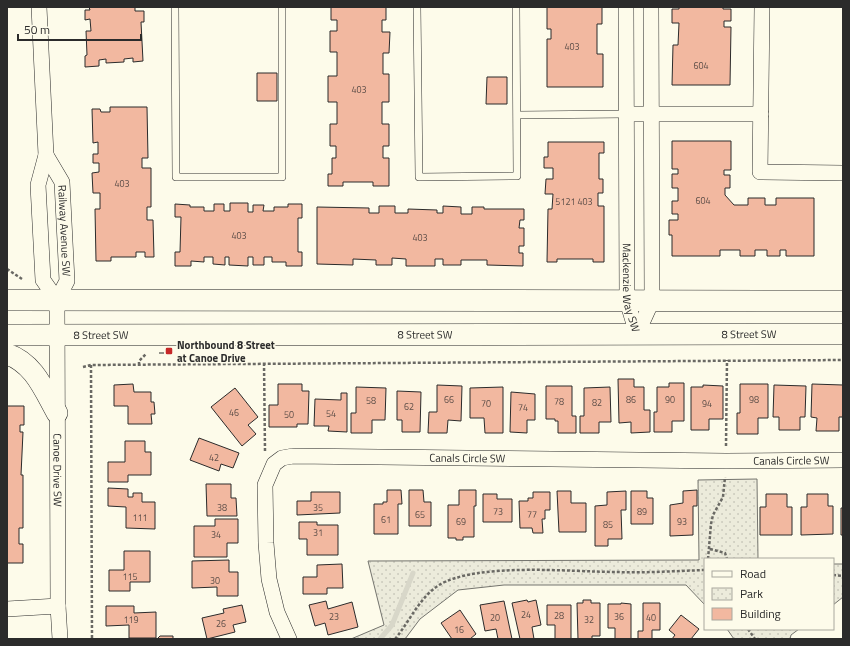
<svg xmlns="http://www.w3.org/2000/svg" width="850" height="646" viewBox="0 0 850 646" font-family="'Titillium Web',sans-serif">
	<style>
		.park { fill: url(#park-dots); stroke: #74746e }
		.lines { fill: none; stroke-linecap: round; stroke-linejoin: round }
		.stream { stroke: #d8d7c9; stroke-width: 5 }
		.building { fill: #f2b8a0; stroke: #2b2b2b }
		.service-casing { stroke: #2b2b2b; stroke-width: 8 }
		.minor-casing { stroke: #2b2b2b; stroke-width: 16 }
		.secondary-casing { stroke: #2b2b2b; stroke-width: 22 }
		.path { stroke: #6a6964; stroke-width: 2.5; stroke-dasharray: 3 2; stroke-linecap: butt }
		.service { stroke: #fdfbea; stroke-width: 7 }
		.minor { stroke: #fdfbea; stroke-width: 15 }
		.secondary { stroke: #fdfbea; stroke-width: 21 }
		.fence { stroke: #2b2b2b; stroke-width: 1; stroke-dasharray: 5 2; stroke-linecap: butt }
		.poi-dot { fill: #c62828; stroke: #fdfbea; stroke-width: 1.5 }
		.labels { text-anchor: middle; dominant-baseline: central; stroke-width: 3; stroke-linejoin: round; paint-order: stroke }
		.number-label { font-size: 9px; fill: #5d4e48 }
		.street-label { font-size: 11px; fill: #2b2b2b; stroke: #fdfbea }
		.poi-label { font-size: 11px; font-weight: bold; fill: #2b2b2b; stroke: #fdfbea; text-anchor: start }
	</style>
	<defs>
		<pattern id="park-dots" width="8" height="8" patternUnits="userSpaceOnUse"><rect width="8" height="8" fill="#ecebdb"/><path d="M2 2h.1M6 6h.1" fill="none" stroke="#cbcabc" stroke-width="1.8" stroke-linecap="round"/></pattern>
	</defs>
	<rect width="100%" height="100%" fill="#fdfbea"/>
	<path class="park" d="M757,479L758,559H705V605L686,585H504L458,590L420,619L405,639H351L384,625L368,561L699,560L698,480Z
		M833,564H843V597L833,605Z
		M727,629H799L791,635L790,639H734Z"/>
	<g class="lines">
		<path class="stream" d="M380,639L392,625L413,573"/>
	</g>
	<path class="building" d="M89,7H135V11H144V22H141L143,61L133,62V58L124,59V62L106,63V59L99,60V66L85,67V56L87,55L86,31H91L90,19L85,20V10H90Z
		M331,7H386V20H382V32H390L389,53H383V74H389V102H382V124H389V146H383V158H389V186H373V182H343V186H328V174H332V158H336V146H330V124H337V102H328V76H337V52H330V31H337V20H331Z
		M547,7H602V24H597V54H603V87H547V39H551V29H547Z
		M679,7H723V9H731V21H724V27H731L730,85H672L673,45H678L679,23H672V9H679Z
		M257,73H277V101H257Z
		M487,77H507V104H486Z
		M110,107H147L148,158H142V168H151V207H147V220H153L154,257H145V252H136V257H111V261H96L95,209H100V193H93L92,173L99,172V163H93V154H98V142L93,143L92,109H100L101,112H110Z
		M672,141H731V170H724V175H730V188H725V195L734,205H748V198H765V205H776V198H814V256H786V250H780V256H767V250H755V256H740V250H720V256H672V235H669V220H678V214H672V201H678V188H672V174H678V169H672Z
		M548,142H604V153H599V179H603V193H598V206H604V262H593V259H557V262H547L548,209H552L553,194H545L546,179H553V168H544V157H548Z
		M230,203H248V212H253V205H264L263,211H274V207H288V204H302V218H298V252H302V266H286V262H272V257H264V265H253V257H248V266L229,265V257H225V265L213,264V257H204V262L191,261V266H175V252H180L181,217H175V204L190,205V207H204V211H214V204H224V211H230Z
		M379,206H395V213H408V209L437,210V213H443V206L461,207V214H472V207H484V209H524V220H520L519,228H524V246H519V253H523V266L487,265V260H461V265H443V259H435V266H406V259L392,258V265H376V260L353,259V265L317,264V207L369,208V213H379Z
		M618,379H634V387H644V410H650V432L631,433V422L619,423Z
		M669,383H684V421H672V432H654V412H657V387H669Z
		M133,384L134,392H151V402H154L155,414H151L152,424H128V406H114V385Z
		M278,384H302V391H309L308,424H297V427H269V405H278Z
		M740,384H768V418H758V434H737V413H740Z
		M812,384L843,385V417H839V431H816L817,418L811,417Z
		M437,385L462,386L461,421L448,420L447,433H428L429,412H437Z
		M703,385L723,386V419H709V430H691V387H703Z
		M774,385L806,386L805,417H800V430H779V417H773Z
		M546,386H572V416H576V433H558V421H555V419H546Z
		M356,387L386,388L385,420H372V433H351V413H356Z
		M503,387V433H485L484,418H470V388Z
		M610,387L611,422H599V433H580V416H584V388Z
		M235,388L258,417L248,425L256,434L242,446L211,407Z
		M397,391L421,392L420,432H402V420H397Z
		M511,392L535,394V420H527V433L510,432Z
		M341,393H347V432L328,431L329,426H314L315,399L341,400Z
		M7,406H24V425H20V432H23L21,475H23V528H19V544H23V563H7Z
		M199,438L239,453L233,468L221,464L219,471L190,460Z
		M125,441H145V452H151V475H128V482H108V462H125Z
		M206,484H231V498H236L237,516H207Z
		M108,488L128,489V497H133V493H142V502H155V529L126,528V507L108,506Z
		M387,490H401L402,504H398V534H374V504H383V502H387Z
		M409,490H423L424,502H431V526H409Z
		M459,490H476V506H474V537H463V540H456V538H448V505H459Z
		M697,490V506H693V535L670,536V505L683,503V491Z
		M557,491H571V503H586V532H559Z
		M626,491V510H621L622,539H608V546H595V506L607,505V492Z
		M631,491H647V498H653V524H631Z
		M311,492H340V513L297,515V501H311Z
		M533,492H550V510H545V519H542L543,533H533L532,528H520L519,501H528V498H533Z
		M483,494H497V499H512V522H483Z
		M766,494H787V507H792V535H760V507H766Z
		M807,494H828V506H833V534L801,535V507H807Z
		M841,508H843V535H841Z
		M215,519H238V543H227V557H194V526H215Z
		M299,522H317V525H338V555H307V539H299Z
		M124,551H150V582H130V591H109V570H124Z
		M229,560V572H238V596H217V587L192,588V561Z
		M342,564L343,588H327V594H303V577H317V565Z
		M527,600L528,602L536,600L541,625L532,627L534,639H520L512,603Z
		M583,600H591V603H600V636H592V639H578L577,603H583Z
		M326,601L328,609L352,602L358,627L328,635L325,623L315,626L309,605Z
		M504,601L512,639H498L496,629L485,631L480,605Z
		M621,603L631,604V639H615V628H608V604H621Z
		M643,603H660V630H652V639H638V631H643Z
		M242,605L246,622L233,625L235,632L207,639L202,618L224,613L223,609Z
		M547,605H571V639H555V625H547Z
		M106,606H134V613L156,612V638H129V625L106,626Z
		M460,610L476,634L470,639H452L441,623Z
		M681,615L699,629L691,639H672L675,635L669,630Z
		M160,636H173V639H157Z"/>
	<g class="lines">
		<g class="service-casing">
			<path id="service" d="M175,7L176,177H282V7
				M417,7L419,177L517,176L516,7
				M517,115L626,114"/>
		</g>
		<g class="minor-casing">
			<g id="minor">
				<path d="M39,7L46,155L38,185L43,280L57,300"/>
				<path id="s1" d="M626,7L627,301L637,334"/>
				<path d="M762,7L760,172L843,173"/>
				<path d="M626,114H761"/>
				<path id="s2" d="M46,155L62,182L67,281L57,300L58,606L60,639"/>
				<path d="M637,334L652,301L651,7"/>
				<path d="M7,609L58,606"/>
				<path id="s3" d="M289,639L277,612L269,579L266,543L265,485L274,464L282,458L293,456L726,461L843,460"/>
			</g>
		</g>
		<g class="secondary-casing">
			<g id="secondary">
				<path d="M7,300L843,301"/>
				<path id="s4" d="M7,335L843,334"/>
				<path d="M7,354C34,363 44,390 57,413"/>
			</g>
		</g>
		<path class="path" d="M7,269L22,279
			M264,363L265,451
			M91,365L92,639
			M139,365V361L146,354
			M83,367L91,365L843,360
			M726,446L727,360
			M710,549L725,553L727,559
			M708,559L711,524L713,515L723,497L725,477
			M833,575L843,576
			M748,629L755,639
			M395,639C410,621 419,598 439,585C478,562 571,572 617,572C646,573 676,571 705,570"/>
		<use href="#service" class="service"/>
		<use href="#minor" class="minor"/>
		<use href="#secondary" class="secondary"/>
		<path class="fence" d="M159,353H173"/>
	</g>
	<rect class="poi-dot" x="165" y="347" width="8" height="8" rx="2"/>
	<g class="labels">
		<g class="number-label">
			<text x="572" y="46">403</text>
			<text x="701" y="65">604</text>
			<text x="359" y="89">403</text>
			<text x="122" y="183">403</text>
			<text x="703" y="200">604</text>
			<text x="574" y="201">5121 403</text>
			<text x="239" y="235">403</text>
			<text x="420" y="237">403</text>
			<text x="449" y="399">66</text>
			<text x="631" y="399">86</text>
			<text x="670" y="399">90</text>
			<text x="754" y="399">98</text>
			<text x="371" y="400">58</text>
			<text x="559" y="401">78</text>
			<text x="597" y="402">82</text>
			<text x="486" y="403">70</text>
			<text x="707" y="403">94</text>
			<text x="409" y="406">62</text>
			<text x="523" y="407">74</text>
			<text x="234" y="412">46</text>
			<text x="331" y="413">54</text>
			<text x="289" y="414">50</text>
			<text x="214" y="457">42</text>
			<text x="222" y="507">38</text>
			<text x="318" y="507">35</text>
			<text x="498" y="511">73</text>
			<text x="642" y="511">89</text>
			<text x="420" y="514">65</text>
			<text x="532" y="514">77</text>
			<text x="140" y="517">111</text>
			<text x="386" y="519">61</text>
			<text x="461" y="521">69</text>
			<text x="682" y="521">93</text>
			<text x="608" y="524">85</text>
			<text x="318" y="532">31</text>
			<text x="216" y="534">34</text>
			<text x="130" y="576">115</text>
			<text x="215" y="580">30</text>
			<text x="526" y="614">24</text>
			<text x="559" y="615">28</text>
			<text x="334" y="616">23</text>
			<text x="619" y="616">36</text>
			<text x="495" y="617">20</text>
			<text x="651" y="617">40</text>
			<text x="131" y="619">119</text>
			<text x="589" y="619">32</text>
			<text x="221" y="623">26</text>
			<text x="459" y="629">16</text>
		</g>
		<g class="street-label">
			<text stroke="none"><textPath href="#s2" startOffset="80">Railway Avenue SW</textPath></text>
			<text stroke="none"><textPath href="#s1" startOffset="281">Mackenzie Way SW</textPath></text>
			<text stroke="none"><textPath href="#s4" startOffset="418">8 Street SW</textPath></text>
			<text stroke="none"><textPath href="#s4" startOffset="94">8 Street SW</textPath></text>
			<text stroke="none"><textPath href="#s4" startOffset="742">8 Street SW</textPath></text>
			<text stroke="none"><textPath href="#s3" startOffset="376">Canals Circle SW</textPath></text>
			<text stroke="none"><textPath href="#s3" startOffset="700">Canals Circle SW</textPath></text>
			<text stroke="none"><textPath href="#s2" startOffset="322">Canoe Drive SW</textPath></text>
		</g>
		<g class="poi-label">
			<text x="177" y="345">Northbound 8 Street<tspan x="177" dy="13">at Canoe Drive</tspan></text>
		</g>
	</g>
	<rect width="850" height="646" fill="none" stroke="#2b2b2b" stroke-width="16"/>
	<rect x="704" y="558" width="130" height="72" fill="#fdfbea" stroke="#a9a89e"/>
	<rect x="712" y="571" width="20" height="6" fill="#fdfbea" stroke="#a9a89e"/>
	<text x="740" y="578" font-size="12" fill="#2b2b2b">Road</text>
	<rect x="712" y="588" width="20" height="12" fill="url(#park-dots)" stroke="#a9a89e"/>
	<text x="740" y="598" font-size="12" fill="#2b2b2b">Park</text>
	<rect x="712" y="608" width="20" height="12" fill="#f2b8a0" stroke="#a9a89e"/>
	<text x="740" y="618" font-size="12" fill="#2b2b2b">Building</text>
	<path d="M18 34v6h123v-6" fill="none" stroke="#2b2b2b" stroke-width="2"/>
	<text x="24" y="34" font-size="12" fill="#2b2b2b" stroke="#fdfbea" stroke-width="3" paint-order="stroke">50 m</text>
</svg>
